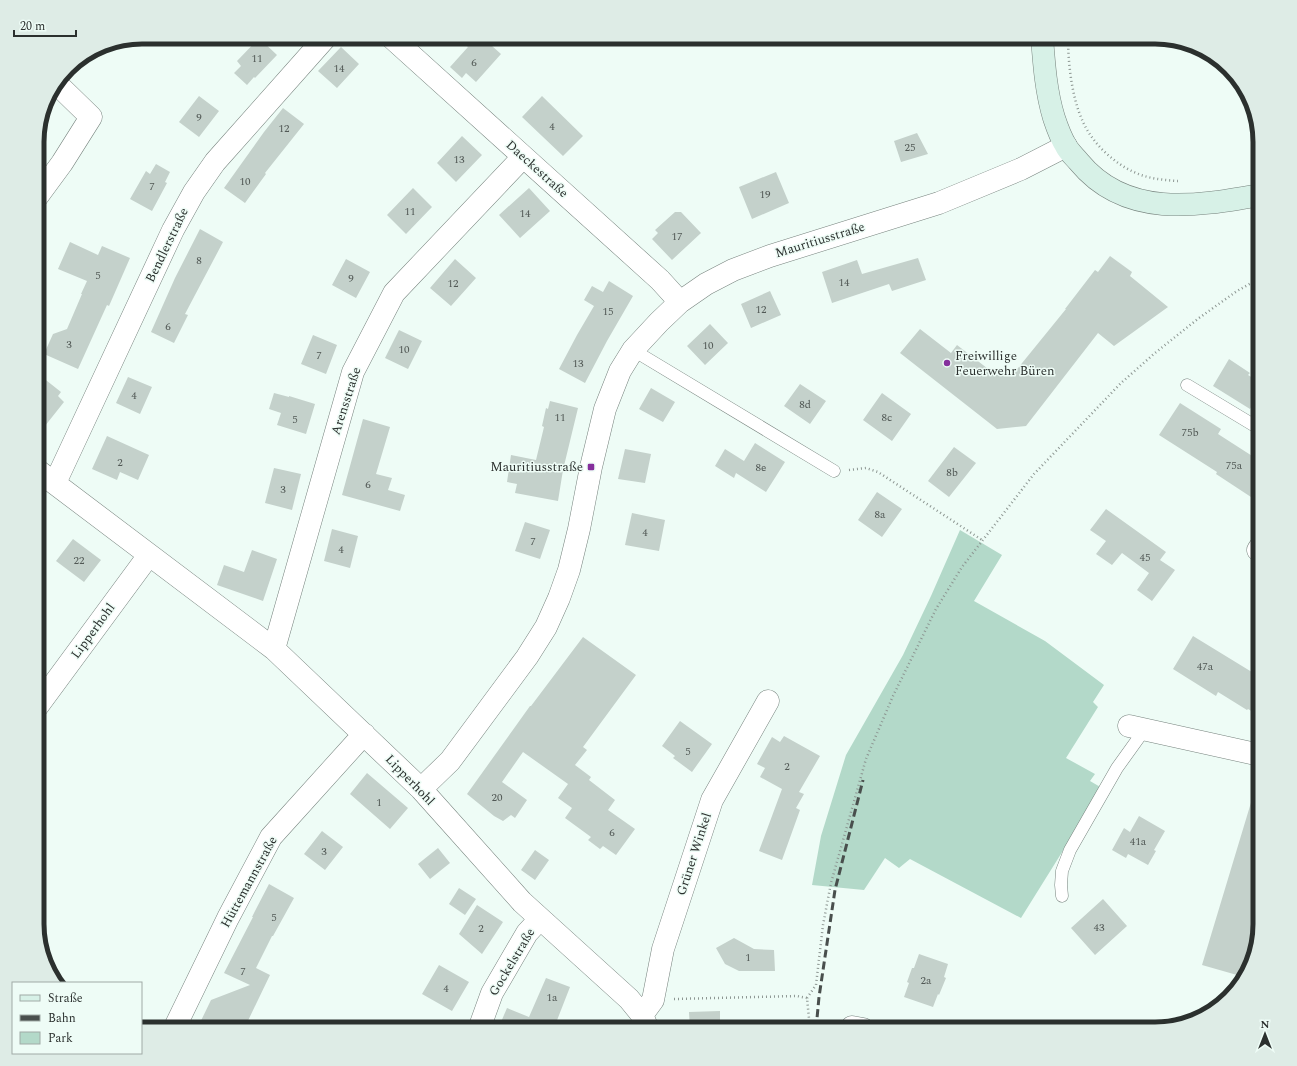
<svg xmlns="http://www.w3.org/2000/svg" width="1297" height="1066" viewBox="0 0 1297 1066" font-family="Spectral,serif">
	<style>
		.green { fill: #b3d9c9 }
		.building { fill: #c4d1cb }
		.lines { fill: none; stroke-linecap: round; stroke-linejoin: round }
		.lane-casing { stroke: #77837e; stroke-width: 13 }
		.street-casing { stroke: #77837e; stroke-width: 23 }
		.secondary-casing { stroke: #77837e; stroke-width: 23 }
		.path { stroke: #8d9692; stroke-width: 2.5; stroke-dasharray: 1 3; stroke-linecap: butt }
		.lane { stroke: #fff; stroke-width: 12 }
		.street { stroke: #fff; stroke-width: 22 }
		.secondary { stroke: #d7f1e7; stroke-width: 22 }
		.rail { stroke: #494f4d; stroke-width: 3; stroke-dasharray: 8 4; stroke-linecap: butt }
		.poi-dot { fill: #852f9c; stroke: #eefcf6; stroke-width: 1.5 }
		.labels { text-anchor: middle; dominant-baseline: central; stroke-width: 3; stroke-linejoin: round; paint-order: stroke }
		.number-label { font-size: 11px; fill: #515855 }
		.street-label { font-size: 13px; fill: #2b302e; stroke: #eefcf6 }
		.poi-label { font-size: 13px; fill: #2b302e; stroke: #eefcf6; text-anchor: start }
		.rim { fill: none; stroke: #2b302e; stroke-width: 5 }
	</style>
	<rect width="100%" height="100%" fill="#eefcf6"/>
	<path class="green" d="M960,530L1002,555L974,601L1045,641L1104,685L1093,702L1098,707L1066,758L1095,774L1090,781L1102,788L1021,918L910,859L899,868L885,858L864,890L812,885L821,836L846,755L903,655L931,596Z"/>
	<path class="building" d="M457,37H482L501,54L476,82L466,73L462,78L450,67L468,47Z
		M259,38L277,55L255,78L254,77L247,85L234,73L241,66L237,61Z
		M341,47L359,64L337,88L318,71Z
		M199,96L219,111L199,137L179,122Z
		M542,96L583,136L563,156L522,117Z
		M283,108L304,124L265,173L266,174L245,203L224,188L264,132Z
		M917,133L928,154L901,162L894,141Z
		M462,136L482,155L456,182L437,163Z
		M156,164L170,172L165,182L167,183L152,211L130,199L146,171L150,174Z
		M776,172L789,203L752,219L739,187Z
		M413,188L432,207L406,234L387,215Z
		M529,188L550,211L520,238L499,215Z
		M675,212H681L701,233L672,260L652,239L658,233L655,230Z
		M200,229L223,242L185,314L188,315L174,343L151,332L175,278Z
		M70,242L98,255L102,246L130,258L109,306L107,305L78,369L44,354L53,334L67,329L82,294H81L87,281L58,269Z
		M1110,256L1132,272L1130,276L1168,307L1114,346L1098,333L1026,426L997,429L900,353L920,329L951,353L957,345L996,375L1014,373L1066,309H1065L1095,270L1098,272Z
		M918,258L926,280L892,291L889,284L832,303L822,272L857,260L862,274Z
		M346,259L370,272L356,298L332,285Z
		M455,259L476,278L451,306L430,288Z
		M609,281L633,296L607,341L585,383L559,369L577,335L594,306L584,300L592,286L603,292Z
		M770,291L781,315L751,328L741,304Z
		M710,324L728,343L705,365L687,346Z
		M399,330L422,341L408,369L385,358Z
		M313,335L337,345L326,374L301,364Z
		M1229,359L1250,373L1248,375L1260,382V393L1250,409L1213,386Z
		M37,373L61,392L58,396L64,402L37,436Z
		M128,377L152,387L140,414L116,403Z
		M800,384L826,401L810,424L784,406Z
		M651,388L675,402L663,422L639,409Z
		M274,393L289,397V396L315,404L306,434L277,425L281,413L269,409Z
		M882,393L911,414L892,441L863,420Z
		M550,401L578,408L563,470L558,501L515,493L517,484L507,482L511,455L536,460L544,427L542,426L546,408L548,409Z
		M1180,403L1221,429L1218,434L1260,461V483L1251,497L1216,474L1217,472L1159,435Z
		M363,419L390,427L376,474L392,478L388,490L405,495L400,511L342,495Z
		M107,436L149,455L138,480L120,472L117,480L92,469Z
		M755,443L785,462L766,492L736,473L734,478L715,466L725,449L744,461Z
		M954,447L976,463L949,497L928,481Z
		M625,449L651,454L645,483L618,479Z
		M274,468L301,474L292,510L265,503Z
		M877,492L902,509L882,537L858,520Z
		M1106,509L1166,552L1160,560L1175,570L1152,601L1137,590L1149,573L1122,553L1112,565L1096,554L1106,541L1090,530Z
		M632,513L665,520L659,551L625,545Z
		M525,522L550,530L540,559L515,551Z
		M332,529L358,536L350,568L324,561Z
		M73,539L101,560L84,582L56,561Z
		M252,550L277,559L263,601L217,585L224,565L244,572Z
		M1193,636L1260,677V716L1248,709L1247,710L1218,692L1216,696L1173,669Z
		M583,637L636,675L583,747L587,750L575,765L591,777L589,780L615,800L608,810L635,829L616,855L603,846L600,849L588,840L591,837L565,818L572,808L558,798L568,784L523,752L502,782L527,800L515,818L511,815L503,821L494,816L467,794L530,706H531Z
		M680,721L712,744L692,772L673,758L675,756L662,746Z
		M784,736L820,756L799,792L804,794L796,808L800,810L782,860L759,851L782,789L760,777L765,768L757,764L772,737L780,742Z
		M367,773L408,808L390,829L350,794Z
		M1256,786H1260V924L1252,964L1244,977L1202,965Z
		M1139,816L1165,831L1154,850L1156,851L1148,865L1128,854L1126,858L1112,850L1124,828L1130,832Z
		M322,831L343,847L325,870L304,854Z
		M438,848L450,863L430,879L418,864Z
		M535,850L549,860L535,880L521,870Z
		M269,884L294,898L273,936H272L256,968L270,975L244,1029H197L211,1000L250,985L224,973L253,917H252L255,911Z
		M459,888L476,899L465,915L449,904Z
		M1103,899L1127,926L1095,955L1071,928Z
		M477,905L503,922L482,954L459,934Z
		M734,938L754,949L774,950L775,971H739L725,964L716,948Z
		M919,954L948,964L944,977L946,978L939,995L938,994L933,1007L904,997L909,983L907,982L912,968H914Z
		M439,965L469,982L452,1011L422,994Z
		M546,978L570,987L554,1028L556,1029H498L507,1008L529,1017Z
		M720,1011V1029H690L689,1012Z"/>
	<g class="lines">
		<g class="lane-casing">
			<path id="lane" d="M633,350L834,471
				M1187,385L1260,429
				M1062,896L1061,885L1062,871L1070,850L1117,768L1145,729"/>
		</g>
		<g class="street-casing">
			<path id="street" d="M391,37L660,280L680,302
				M37,197L62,163L91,117L57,84
				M37,470L274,649L421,789L522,902L629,999L642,1015L648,1029
				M55,483L173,230L194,192L215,162L326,37
				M1258,550L1260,547
				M274,649L353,372L394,293L523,157
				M37,707L149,555
				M1129,726L1260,755
				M421,789L450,761L527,657L546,627L559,598L569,570L579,529L591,467L605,409L620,371L633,350L659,322L680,302L706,284L733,270L770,256L939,203L1021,169L1066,146
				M642,1015L653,1000L663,949L712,800L768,701
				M852,1027L863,1029
				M174,1029L228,918L271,837L364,734
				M479,1029L492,993L527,933L540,919"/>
		</g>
		<g class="secondary-casing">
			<path id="secondary" d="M1042,37C1044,64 1046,92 1054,118C1057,127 1061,138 1066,146C1069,152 1075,157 1079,162C1126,219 1197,206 1260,195"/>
		</g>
		<path class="path" d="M1068,37C1068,64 1072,100 1084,124C1094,145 1115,164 1136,173C1150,179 1164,180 1178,181
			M849,470L866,468L878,472L982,540
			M807,998L816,985L823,925L831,883L866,759L893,696L936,609L962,567L1034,474L1121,383L1155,353L1199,318L1237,291L1260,278
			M674,999L797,996L807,998L810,1029"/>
		<use href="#lane" class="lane"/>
		<use href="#street" class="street"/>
		<use href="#secondary" class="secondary"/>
		<path class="rail" d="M816,1029L819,997L835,890L863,780"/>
	</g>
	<g class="poi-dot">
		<circle cx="947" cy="363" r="4"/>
		<rect x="587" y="463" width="8" height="8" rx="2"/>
	</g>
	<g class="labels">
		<g class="number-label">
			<text x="257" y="58">11</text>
			<text x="474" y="62">6</text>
			<text x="339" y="68">14</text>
			<text x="199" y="117">9</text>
			<text x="552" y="126">4</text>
			<text x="284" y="128">12</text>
			<text x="910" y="147">25</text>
			<text x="459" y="159">13</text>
			<text x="245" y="181">10</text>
			<text x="152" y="186">7</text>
			<text x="765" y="194">19</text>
			<text x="410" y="211">11</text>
			<text x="525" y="213">14</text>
			<text x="677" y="236">17</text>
			<text x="199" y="260">8</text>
			<text x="98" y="275">5</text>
			<text x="351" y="278">9</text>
			<text x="844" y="282">14</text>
			<text x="453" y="283">12</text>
			<text x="761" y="309">12</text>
			<text x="608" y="311">15</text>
			<text x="168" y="326">6</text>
			<text x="69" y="344">3</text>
			<text x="708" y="345">10</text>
			<text x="404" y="349">10</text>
			<text x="319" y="355">7</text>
			<text x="578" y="363">13</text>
			<text x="134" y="395">4</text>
			<text x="805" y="404">8d</text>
			<text x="560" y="417">11</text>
			<text x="887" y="417">8c</text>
			<text x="295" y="419">5</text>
			<text x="1190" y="432">75b</text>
			<text x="120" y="462">2</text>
			<text x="1234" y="465">75a</text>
			<text x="761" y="467">8e</text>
			<text x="952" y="472">8b</text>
			<text x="368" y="484">6</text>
			<text x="283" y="489">3</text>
			<text x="880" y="514">8a</text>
			<text x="645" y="532">4</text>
			<text x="533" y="541">7</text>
			<text x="341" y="549">4</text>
			<text x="1145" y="557">45</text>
			<text x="79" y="560">22</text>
			<text x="1205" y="666">47a</text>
			<text x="688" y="751">5</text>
			<text x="787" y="766">2</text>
			<text x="497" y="797">20</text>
			<text x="379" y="802">1</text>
			<text x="612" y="832">6</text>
			<text x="1138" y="841">41a</text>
			<text x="324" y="851">3</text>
			<text x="274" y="917">5</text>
			<text x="1099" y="927">43</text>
			<text x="481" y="928">2</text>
			<text x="748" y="957">1</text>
			<text x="243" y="971">7</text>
			<text x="926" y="980">2a</text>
			<text x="446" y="988">4</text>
			<text x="552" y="997">1a</text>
		</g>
		<g class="street-label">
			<text transform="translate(537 169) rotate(42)">Daeckestraße</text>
			<text transform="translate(820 240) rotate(-17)">Mauritiusstraße</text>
			<text transform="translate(167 245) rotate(-64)">Bendlerstraße</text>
			<text transform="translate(346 401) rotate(-72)">Arensstraße</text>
			<text transform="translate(93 631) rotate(-54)">Lipperhohl</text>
			<text transform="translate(410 780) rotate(46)">Lipperhohl</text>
			<text transform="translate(694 854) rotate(-72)">Grüner Winkel</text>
			<text transform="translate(249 882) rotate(-61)">Hüttemannstraße</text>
			<text transform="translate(512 962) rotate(-59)">Gockelstraße</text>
		</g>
		<g class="poi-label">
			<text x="955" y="356">Freiwillige<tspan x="955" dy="15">Feuerwehr Büren</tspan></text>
			<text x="583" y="467" text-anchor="end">Mauritiusstraße</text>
		</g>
	</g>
	<path d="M0 0H1297V1066H0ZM142 44H1155A98 98 0 0 1 1253 142V924A98 98 0 0 1 1155 1022H142A98 98 0 0 1 44 924V142A98 98 0 0 1 142 44Z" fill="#deece6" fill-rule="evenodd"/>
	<path class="rim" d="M142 44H1155A98 98 0 0 1 1253 142V924A98 98 0 0 1 1155 1022H142A98 98 0 0 1 44 924V142A98 98 0 0 1 142 44Z"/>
	<rect x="12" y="982" width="130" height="72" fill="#eefcf6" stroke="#a0aaa6"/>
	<rect x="20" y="995" width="20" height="6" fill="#d7f1e7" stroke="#a0aaa6"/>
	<text x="48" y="1002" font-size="12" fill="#2b302e">Straße</text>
	<rect x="20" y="1015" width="20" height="6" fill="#494f4d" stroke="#a0aaa6"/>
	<text x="48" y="1022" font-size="12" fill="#2b302e">Bahn</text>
	<rect x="20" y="1032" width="20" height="12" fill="#b3d9c9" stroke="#a0aaa6"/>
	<text x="48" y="1042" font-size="12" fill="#2b302e">Park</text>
	<g transform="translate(1265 1034)" stroke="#eefcf6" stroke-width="3" paint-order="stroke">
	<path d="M0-3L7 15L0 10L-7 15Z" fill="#2b302e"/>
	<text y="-6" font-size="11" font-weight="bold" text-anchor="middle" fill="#2b302e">N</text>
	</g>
	<path d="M14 30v6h62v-6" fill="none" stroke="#2b302e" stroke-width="2"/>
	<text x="20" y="30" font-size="12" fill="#2b302e" stroke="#eefcf6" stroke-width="3" paint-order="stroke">20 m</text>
</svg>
